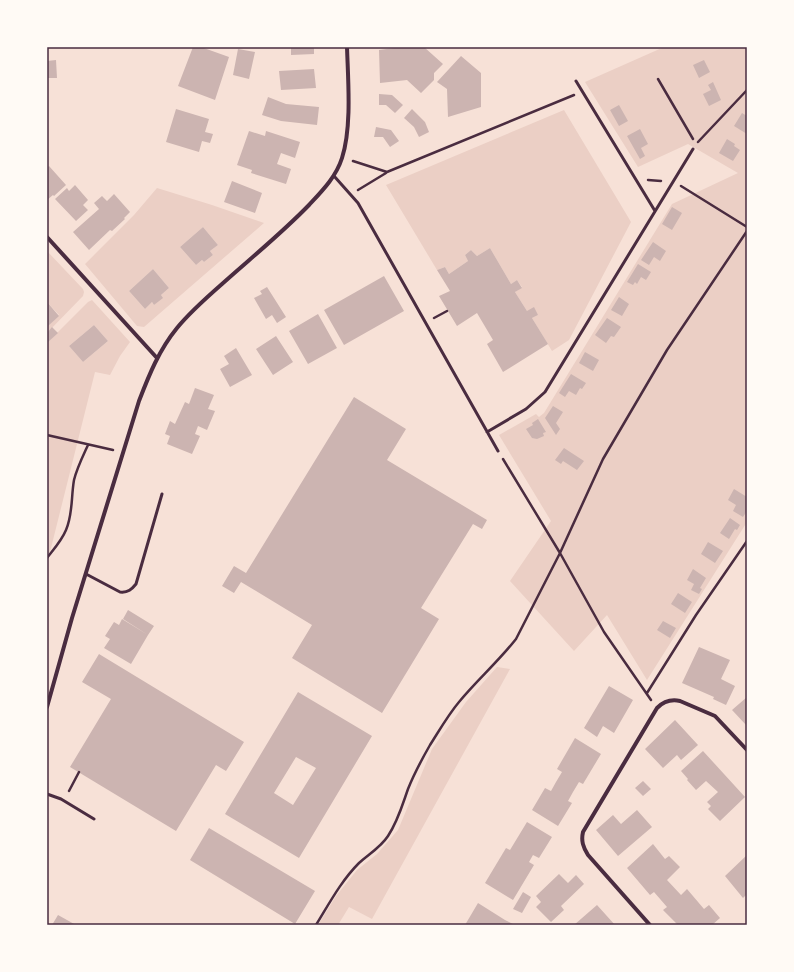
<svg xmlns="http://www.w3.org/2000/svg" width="794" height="972" viewBox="0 0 794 972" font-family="Roboto,sans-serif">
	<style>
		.green { fill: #ebcfc5; fill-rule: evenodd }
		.building { fill: #ccb4b1; fill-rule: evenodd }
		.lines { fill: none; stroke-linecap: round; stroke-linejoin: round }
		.path { stroke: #4a2c40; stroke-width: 2.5 }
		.service { stroke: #4a2c40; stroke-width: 3 }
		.minor { stroke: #4a2c40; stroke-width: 4 }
		.neatline { fill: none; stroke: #4a2c40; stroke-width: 1.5 }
	</style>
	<rect width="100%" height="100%" fill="#f7e1d7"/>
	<path class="green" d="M664,47H747V522L647,680L607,615L574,651L510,581L551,521L499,435L536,414L539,417L544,413L672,204L738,173L688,144L638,167L585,82Z
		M564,110L631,222L569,340L552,351L532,318L538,315L527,311L515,292L522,287L517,280L511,284L490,248L477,256L471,250L465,255L468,261L449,274L445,267L437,270L386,185Z
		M157,188L212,205L264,223L144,327L137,326L85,264L134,215ZM203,227L218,245L210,251L213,255L204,262L202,260L196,265L180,247ZM153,269L169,288L161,295L162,298L154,305L152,302L145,309L129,291Z
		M47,251L83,289L84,292L83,296L47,333V327L59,315L47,302Z
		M92,300L130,342L120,356L110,375L95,372L47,564V343L88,302ZM94,325L108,341L83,362L69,346Z
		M497,667L510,669L372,919L349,907L338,925H318L336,896L357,870L377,854L398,830L432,749L466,702Z"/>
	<path class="building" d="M193,47H201L229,57L215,100L178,86Z
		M291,47H314V54L291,55Z
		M402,47H424L443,64L434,73V80L421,93L407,80L380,83L379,50Z
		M238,49L255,52L249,79L233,75Z
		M461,56L481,73V107L448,117L447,89L437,82Z
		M56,60L57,78H47V61Z
		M704,60L710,72L699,78L693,65Z
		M314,69L316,88L281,90L279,71Z
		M713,82L721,100L709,106L703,94L711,90L708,85Z
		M379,94L392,95L403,105L395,113L386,105H379Z
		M268,97L286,104L319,107L317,125L281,121L262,115Z
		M619,105L628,121L619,126L610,110Z
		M176,109L209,119L205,132L213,134L210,143L202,141L199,152L166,142Z
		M412,109L425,122L429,132L419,137L414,127L404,118Z
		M742,113L747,116V134L734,126Z
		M376,127L391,130L399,141L390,147L383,137H374Z
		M640,129L648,144L641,148L645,156L640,159L627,136Z
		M249,131L265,136L266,131L300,142L295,158L281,153L277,164L291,169L286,184L251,173L252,170L237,165Z
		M727,139L735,144L734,146L740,150L733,161L719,153Z
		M49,166L66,185L54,196L53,195L47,200V168Z
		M232,181L262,193L255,213L224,202Z
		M75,185L88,200L83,205L88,210L76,221L55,199L67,188L69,191Z
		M114,194L130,212L124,218L125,219L112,231L110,230L89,250L73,232L99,209L94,203L102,196L107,201Z
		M672,207L682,213L672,230L662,224Z
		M203,227L218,245L210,251L213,255L204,262L202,260L196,265L180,247Z
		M653,242L666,251L660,261L654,257L649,265L641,260Z
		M490,248L511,284L517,280L522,288L515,292L527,311L534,307L538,315L532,318L548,344L503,372L487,344L493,340L477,313L457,326L439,296L450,291L437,270L445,267L449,274L468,261L465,255L471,250L477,256Z
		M638,264L651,272L646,280L641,277L637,284L635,282L633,285L627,282Z
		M153,269L169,288L161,295L163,298L154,305L152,302L145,309L129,291Z
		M384,276L404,311L344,345L324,310Z
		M267,287L286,317L277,323L272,315L266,319L254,298L262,294L260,291Z
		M619,297L629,304L622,316L611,310Z
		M47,302L59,316L47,327Z
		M318,314L337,348L308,364L289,331Z
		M607,318L621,327L614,337L611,336L606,343L595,335Z
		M94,325L108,341L83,362L69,346Z
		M52,327L58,333L47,343V333Z
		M276,336L293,362L273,375L256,349Z
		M236,348L252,375L230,387L220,369L229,364L224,356Z
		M585,352L599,360L593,371L579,363Z
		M571,374L586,383L582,389L580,388L576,395L569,391L565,397L559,393Z
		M195,388L214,395L208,409L215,411L207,430L198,426L195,434L200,436L192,454L167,444L170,436L165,434L170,421L175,424L185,402L189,404Z
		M354,397L406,429L387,460L487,520L482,529L473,524L421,608L439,619L382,713L292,658L312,625L241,582L234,593L222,586L234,566L246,573Z
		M553,406L563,412L556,423L560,429L556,435L545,418Z
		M538,419L546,432L543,433L544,436L537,439L532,438L526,429L533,425L532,423Z
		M564,448L584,461L577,470L563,461L561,464L555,460Z
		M734,489L747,497V511L743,517L733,511L736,505L728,500Z
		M730,518L740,525L737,530L735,529L729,539L720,533Z
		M708,542L723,551L715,563L701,554Z
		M693,569L706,578L700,588L702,589L699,594L691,590L694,584L687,580Z
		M678,593L692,602L685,613L671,604Z
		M128,610L154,626L148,635L123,619Z
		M122,619L148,635L131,664L104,648L110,639L105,636L114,622L119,625Z
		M663,621L676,628L670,638L657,630Z
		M699,647L730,660L721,679L735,686L726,705L713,699L714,697L682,683Z
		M99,654L244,742L226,771L216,765L176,831L70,767L111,699L82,682Z
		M609,686L633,700L614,733L603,726L597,737L584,728Z
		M298,692L372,736L299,858L225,814ZM296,757L316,768L293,805L274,793Z
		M747,697V726L732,710Z
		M675,720L698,745L681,760L677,755L663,768L645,749Z
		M575,738L601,754L583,784L579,782L573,792L568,801L572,803L558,826L532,810L545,788L551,791L556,782L562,772L557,769Z
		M703,751L745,797L720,821L708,809L711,806L707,802L718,792L706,781L696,790L687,780L688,779L681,771Z
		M643,781L651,789L643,796L635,788Z
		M637,810L652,827L618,856L596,830L613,815L621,824Z
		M527,822L552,837L539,858L533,855L529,862L534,865L513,900L485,883L506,848L510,850Z
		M209,828L315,891L295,924L190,860Z
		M653,844L665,859L669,856L680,867L667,880L681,895L687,889L704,909L709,905L720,918L712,925H678L663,910L667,907L654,892L650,895L627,868Z
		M747,855V894L743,898L725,876Z
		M559,874L568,883L576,875L584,884L561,906L564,910L551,922L536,907L541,902L536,896Z
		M523,892L531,897L522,913L513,909Z
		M478,903L505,920L515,925H465Z
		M597,905L615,925H574Z
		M58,915L76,925H52Z"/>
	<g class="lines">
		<path class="path" d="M658,79L693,139
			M698,142L747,90
			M353,161L387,172L574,95
			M648,180L661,181
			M681,186L747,227
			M358,190L386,173
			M434,318L447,311
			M47,435L113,450
			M503,459L560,553L604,632L651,700
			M47,558C54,549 62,540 66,530C73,514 71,497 74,480C77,468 83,456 88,445
			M647,693L696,615L747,541
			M69,791L79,772
			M316,925C329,904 341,881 359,863C369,854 381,847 388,836C398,821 402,806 408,789C414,774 422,759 430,745C439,731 448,715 459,702C477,680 498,662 516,639L560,553L603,459L667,350L747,231"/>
		<path class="service" d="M576,81L655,211
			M334,176L358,203L498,451
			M487,432L526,409L545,392L693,149
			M86,574L120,592C128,593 132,589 136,584L162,494
			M47,794L61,799L94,819"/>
		<path class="minor" d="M47,237L157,358
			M47,707L72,618L139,401C149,375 159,350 177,328C190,312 206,298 222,284C251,258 282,233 309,205C322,191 336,177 342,158C352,127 348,80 347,47
			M650,925L588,855C583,847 581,841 583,832L657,708C664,701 671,699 680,701L715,716L747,750"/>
	</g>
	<rect width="794" height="972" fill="none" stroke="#fffaf5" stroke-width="96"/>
	<rect x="48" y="48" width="698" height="876" class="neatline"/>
</svg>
